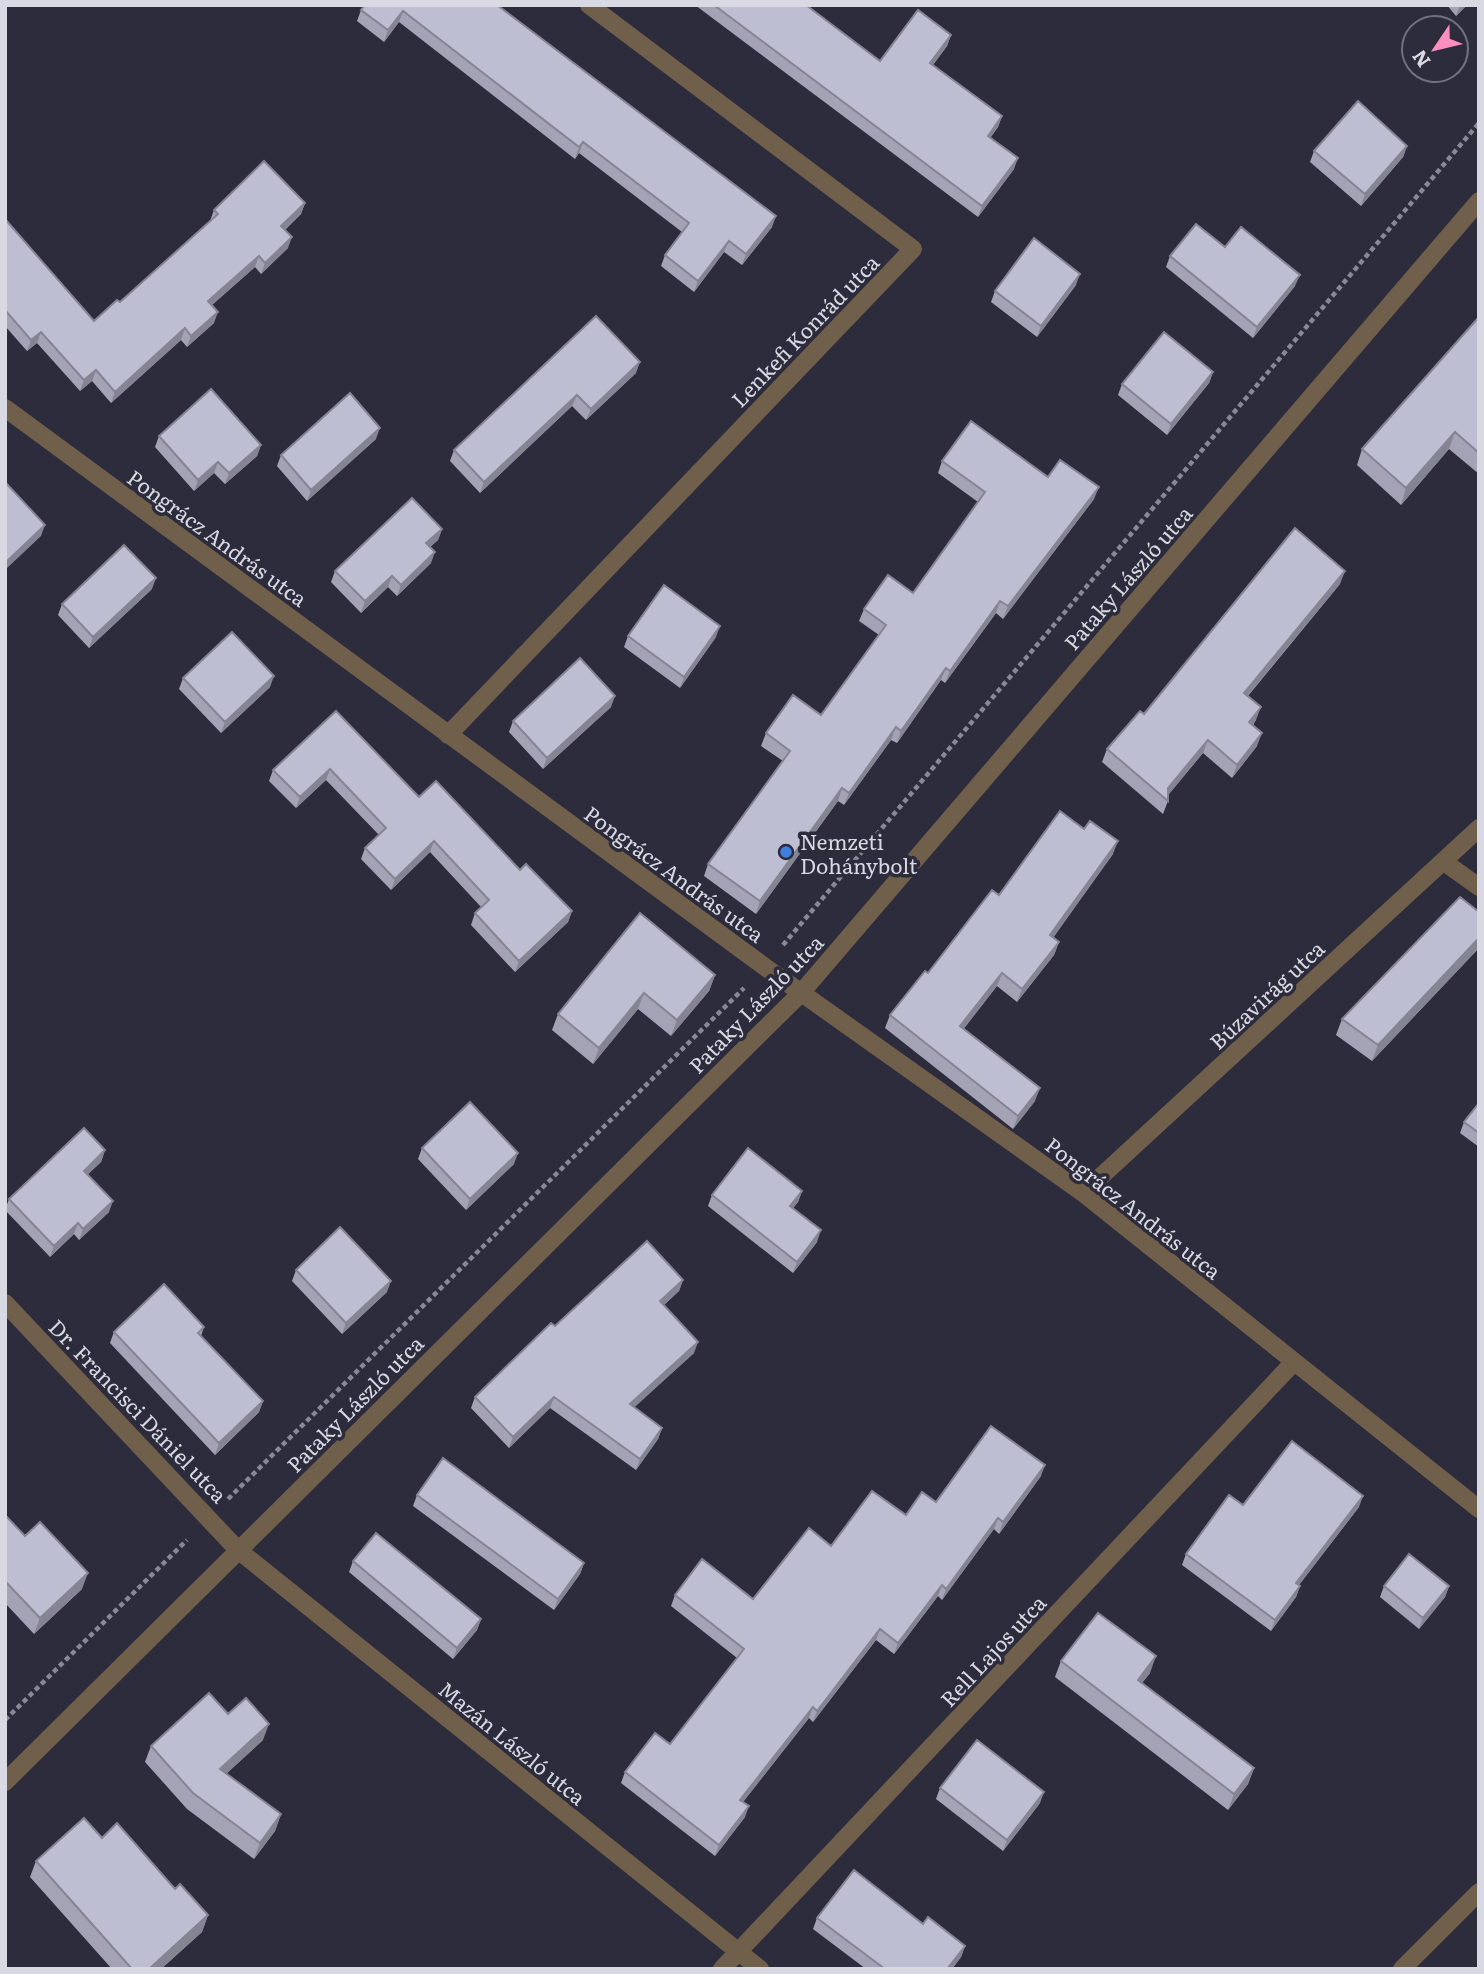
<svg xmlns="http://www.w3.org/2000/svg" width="1484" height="1974" viewBox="0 0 1484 1974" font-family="Literata,serif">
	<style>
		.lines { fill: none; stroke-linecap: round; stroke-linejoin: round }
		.path { stroke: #888996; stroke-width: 4.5; stroke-dasharray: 5 3.5; stroke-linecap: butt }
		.minor { stroke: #6f5f4b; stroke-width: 18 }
		.wall { fill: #a3a3b5 }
		.shaded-wall { fill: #848593 }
		.building { fill: #bdbed2; stroke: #848593; stroke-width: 2 }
		.shop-dot { fill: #3f7fe0; stroke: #2c2c3c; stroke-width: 2.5 }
		.labels { text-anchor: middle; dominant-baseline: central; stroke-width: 7; stroke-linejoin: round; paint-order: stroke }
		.street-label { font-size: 21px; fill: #d8d9e3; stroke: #2c2c3c }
		.poi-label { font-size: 21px; fill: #d8d9e3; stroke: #2c2c3c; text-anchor: start }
	</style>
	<rect width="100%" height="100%" fill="#2c2c3c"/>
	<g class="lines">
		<path class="path" d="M783,945L1479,123
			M228,1499L744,988
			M5,1720L187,1540"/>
		<path class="minor" d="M5,408L765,967L1083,1193L1479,1509
			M448,735L913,249L589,5
			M1444,862L1479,887
			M1083,1193L1479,828
			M5,1303L238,1550L760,1969
			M5,1782L801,993L1479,201
			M722,1969L1294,1362
			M1402,1969L1479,1892"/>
	</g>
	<path class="wall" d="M497,5L772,227L742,265L724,252L694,292L661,266L665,255L682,232L579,153L575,159L399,22L384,42L357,21L361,10Z
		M695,5H806L880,61L951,35L947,46L933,65L1002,116L998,127L990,138L1014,169L978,217Z
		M1447,5H1467L1456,16Z
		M1407,146L1403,157L1361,206L1310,162L1314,151Z
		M305,203L301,214L285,230L288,248L261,274L255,267L212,305L214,323L187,347L181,340L111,403L92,381L80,391L37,343L27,351L5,326V219L94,321L120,302L210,221L214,210Z
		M1225,247L1295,286L1253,338L1166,267L1170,256Z
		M1076,285L1037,337L991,302L995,291Z
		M596,316L636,373L586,420L572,406L480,493L450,461L454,450Z
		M1479,317V474L1449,449L1401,505L1357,465L1362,449Z
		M1213,372L1209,383L1167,435L1118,395L1122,384Z
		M159,436L261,445L257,456L225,484L214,473L194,491L155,447Z
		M376,439L307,501L277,466L281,455Z
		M942,461L1048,477L1094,499L1003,619L996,613L945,683L941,680L897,743L891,740L844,805L838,801L756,914L704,876L708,864L783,761L761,746L766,733L821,715L879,635L859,621L864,609L913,593L978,502L938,473Z
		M442,529L438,540L430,547L431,563L397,596L388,587L361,613L331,582L335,571Z
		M1340,584L1248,696L1256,720L1253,725L1257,746L1232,778L1203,753L1168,795V801L1163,814L1102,762L1107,749L1144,714Z
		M152,589L89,648L58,615L62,604Z
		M628,636L716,637L680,688L624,647Z
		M183,678L270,687L221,733L179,689Z
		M611,707L543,769L509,732L513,721Z
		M336,711L419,797L520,870L572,911L568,922L515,972L471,925L475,913L481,907L430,852L391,890L361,859L365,848L379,835L326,780L296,808L269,781L273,770Z
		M1113,854L1053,937L1059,942L1054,955L1017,1002L997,986L964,1028L1035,1101L1013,1129L885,1028L890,1015L999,895Z
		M1479,912V948L1372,1061L1336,1035L1342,1019Z
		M715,975L709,991L671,1036L638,1009L593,1064L552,1030L558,1014Z
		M1479,1103V1147L1460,1133L1464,1122Z
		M422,1148L514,1164L466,1210L418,1159Z
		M105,1150L101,1162L88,1174L109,1212L79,1240L74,1234L50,1257L5,1210L9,1199Z
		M802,1191L798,1202L793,1208L817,1242L793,1273L708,1206L712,1195Z
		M296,1270L387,1292L342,1334L292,1281Z
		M683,1280L679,1291L664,1305L694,1353L634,1407L662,1428L658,1439L636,1470L550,1408L509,1448L471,1408L475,1397L555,1326Z
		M204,1327L201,1336L263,1401L259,1412L215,1455L110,1343L114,1332Z
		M1041,1476L999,1534L994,1529L942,1600L938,1596L894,1654L876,1640L813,1722L809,1718L743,1802L745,1817L715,1856L621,1783L625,1772L670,1744L737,1658L671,1606L675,1595L753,1599L831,1546L936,1502Z
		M417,1495L584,1563L580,1574L554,1610L413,1506Z
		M1243,1505L1359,1507L1299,1585L1300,1586L1296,1597L1271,1631L1182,1565L1186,1554Z
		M5,1515L25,1536L82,1589L34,1634L5,1603Z
		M353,1561L481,1619L477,1630L453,1659L349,1572Z
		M1384,1586H1449L1445,1597L1419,1629L1380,1597Z
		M1061,1661L1150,1673L1142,1683L1254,1768L1248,1784L1228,1810L1055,1677Z
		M228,1714L263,1740L226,1774L281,1814L275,1831L254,1859L187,1809L145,1762L151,1746Z
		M940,1788L1040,1803L1003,1851L936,1799Z
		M102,1838L208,1915L202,1932L161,1969H112L30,1877L36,1861Z
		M817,1918L923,1924L965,1946L961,1957L952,1969H866L813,1929Z"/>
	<path class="shaded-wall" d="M1460,5H1467L1456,16Z
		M403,11L399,22L384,42L388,30Z
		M951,35L947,46L926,74L930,63Z
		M1002,116L998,127L984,147L988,136Z
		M583,142L579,153L575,159L579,147Z
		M1407,146L1403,157L1361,206L1365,194Z
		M1018,158L1014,169L978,217L982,206Z
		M305,203L301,214L277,237L281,226Z
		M776,216L772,227L742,265L746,254Z
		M292,237L288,248L261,274L265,263Z
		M729,241L724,252L694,292L698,281Z
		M259,256L255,267L204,312L208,301Z
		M1080,274L1076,285L1037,337L1041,326Z
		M1300,275L1295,286L1253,338L1257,327Z
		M218,312L214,323L187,347L191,336Z
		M185,328L181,340L111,403L115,392Z
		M41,332L37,343L27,351L31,340Z
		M640,362L636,373L586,420L591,409Z
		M96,370L92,381L80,391L84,380Z
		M1213,372L1209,383L1167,435L1171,424Z
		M577,395L572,406L480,493L484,482Z
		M380,428L376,439L307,501L311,490Z
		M1455,432L1449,449L1401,505L1406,488Z
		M261,445L257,456L225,484L229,473Z
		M218,462L214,473L194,491L198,480Z
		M1099,487L1094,499L1003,619L1008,606Z
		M45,525L41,536L5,570V563Z
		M442,529L438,540L422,554L426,543Z
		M435,552L431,563L397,596L401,585Z
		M1345,571L1340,584L1239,706L1244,693Z
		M392,576L388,587L361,613L365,601Z
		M156,578L152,589L89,648L93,637Z
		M1000,601L996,613L945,683L950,671Z
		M720,626L716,637L680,688L684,677Z
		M946,668L941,680L897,743L901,731Z
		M274,676L270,687L221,733L225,722Z
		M615,696L611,707L543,769L547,758Z
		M1261,707L1256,720L1244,735L1249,722Z
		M896,727L891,740L844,805L849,793Z
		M1262,733L1257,746L1232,778L1237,765Z
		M1208,740L1203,753L1165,799L1168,788Z
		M330,769L326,780L296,808L300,797Z
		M842,788L838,801L756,914L760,901Z
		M434,841L430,852L391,890L395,879Z
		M1118,841L1113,854L1046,948L1050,935Z
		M572,911L568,922L515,972L519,961Z
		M1479,938V948L1372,1061L1378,1045Z
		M1059,942L1054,955L1017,1002L1022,989Z
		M1002,973L997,986L956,1039L960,1026Z
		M715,975L709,991L671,1036L677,1020Z
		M644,993L638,1009L593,1064L599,1048Z
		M1040,1088L1035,1101L1013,1129L1018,1116Z
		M105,1150L101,1162L80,1182L84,1171Z
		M518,1153L514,1164L466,1210L470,1199Z
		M802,1191L798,1202L786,1217L790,1206Z
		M113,1201L109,1212L79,1240L83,1229Z
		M78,1223L74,1234L50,1257L54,1246Z
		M821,1230L817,1242L793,1273L797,1262Z
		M683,1280L679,1291L656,1312L660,1301Z
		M391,1281L387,1292L342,1334L346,1323Z
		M698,1342L694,1353L626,1415L630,1404Z
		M554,1397L550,1408L509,1448L513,1437Z
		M263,1401L259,1412L215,1455L219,1443Z
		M662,1428L658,1439L636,1470L640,1459Z
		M1045,1465L1041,1476L999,1534L1003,1522Z
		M1363,1496L1359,1507L1292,1594L1296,1583Z
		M998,1518L994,1529L942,1600L946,1589Z
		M584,1563L580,1574L554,1610L558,1599Z
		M88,1573L82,1589L34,1634L40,1618Z
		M942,1585L938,1596L894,1654L898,1643Z
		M1300,1586L1296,1597L1271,1631L1275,1620Z
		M1449,1586L1445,1597L1419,1629L1423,1618Z
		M481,1619L477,1630L453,1659L457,1648Z
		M880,1629L876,1640L813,1722L817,1711Z
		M1156,1656L1150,1673L1132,1696L1138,1680Z
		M813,1707L809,1718L736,1811L740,1800Z
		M269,1724L263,1740L214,1785L220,1769Z
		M1254,1768L1248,1784L1228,1810L1234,1794Z
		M1044,1792L1040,1803L1003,1851L1007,1840Z
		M749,1806L745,1817L715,1856L719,1845Z
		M281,1814L275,1831L254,1859L260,1843Z
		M208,1915L202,1932L161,1969H149Z
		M965,1946L961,1957L952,1969H947Z"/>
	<path class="building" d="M365,5H497L776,216L746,254L729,241L698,281L665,255L689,223L583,142L579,147L403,11L388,30L361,10Z
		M714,5H806L880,61L918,10L951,35L930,63L1002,116L988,136L1018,158L982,206Z
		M1358,101L1407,146L1365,194L1314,151Z
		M264,161L305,203L281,226L292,237L265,263L259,256L208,301L218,312L191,336L185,328L115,392L96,370L84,380L41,332L31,340L5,310V219L94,321L117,300L120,302L218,214L214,210Z
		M1196,224L1225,247L1241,227L1300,275L1257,327L1170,256Z
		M1034,238L1080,274L1041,326L995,291Z
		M596,316L640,362L591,409L577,395L484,482L454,450Z
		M1479,317V453L1455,432L1406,488L1362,449Z
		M1164,332L1213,372L1171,424L1122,384Z
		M211,389L261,445L229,473L218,462L198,480L159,436Z
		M350,393L380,428L311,490L281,455Z
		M971,421L1048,477L1060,460L1099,487L1008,606L1000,601L950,671L946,668L901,731L896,727L849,793L842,788L760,901L708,864L790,751L766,733L793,695L821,715L886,625L864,609L888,575L913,593L985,492L942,461Z
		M5,482L45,525L5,563Z
		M412,498L442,529L426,543L435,552L401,585L392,576L365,601L335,571Z
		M1295,528L1345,571L1244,693L1261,707L1249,722L1262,733L1237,765L1208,740L1168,788V801L1107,749L1140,711L1144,714Z
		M124,545L156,578L93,637L62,604Z
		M664,585L720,626L684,677L628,636Z
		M232,632L274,676L225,722L183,678Z
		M580,658L615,696L547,758L513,721Z
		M336,711L419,797L436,781L520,870L526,864L572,911L519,961L475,913L489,900L434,841L395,879L365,848L386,828L330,769L300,797L273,770Z
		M1060,811L1084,829L1090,821L1118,841L1050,935L1059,942L1022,989L1002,973L960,1026L1040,1088L1018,1116L890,1015L925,971L928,973L992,890L999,895Z
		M1460,897L1479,912V938L1378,1045L1342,1019Z
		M640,913L715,975L677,1020L644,993L599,1048L558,1014Z
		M470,1102L518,1153L470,1199L422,1148Z
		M1479,1103V1133L1464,1122Z
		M84,1128L105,1150L84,1171L113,1201L83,1229L78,1223L54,1246L9,1199Z
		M748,1148L802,1191L790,1206L821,1230L797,1262L712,1195Z
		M340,1227L391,1281L346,1323L296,1270Z
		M647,1241L683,1280L660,1301L698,1342L630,1404L662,1428L640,1459L554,1397L513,1437L475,1397L551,1323L555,1326Z
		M164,1284L204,1327L198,1333L263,1401L219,1443L114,1332Z
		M991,1426L1045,1465L1003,1522L998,1518L946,1589L942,1585L898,1643L880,1629L817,1711L813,1707L740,1800L749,1806L719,1845L625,1772L655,1733L670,1744L744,1649L675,1595L702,1559L753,1599L809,1528L831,1546L872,1491L906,1515L922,1492L936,1502Z
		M1292,1441L1363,1496L1296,1583L1300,1586L1275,1620L1186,1554L1229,1495L1243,1505Z
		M443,1458L584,1563L558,1599L417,1495Z
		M5,1515L25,1536L40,1522L88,1573L40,1618L5,1581Z
		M376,1533L481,1619L457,1648L353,1561Z
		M1409,1554L1449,1586L1423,1618L1384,1586Z
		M1098,1613L1156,1656L1138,1680L1254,1768L1234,1794L1061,1661Z
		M209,1693L228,1714L246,1698L269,1724L220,1769L281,1814L260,1843L193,1793L151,1746Z
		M977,1740L1044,1792L1007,1840L940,1788Z
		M84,1818L102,1838L117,1823L175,1889L180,1884L208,1915L149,1969H132L36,1861Z
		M854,1870L923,1924L928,1917L965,1946L947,1969H885L817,1918Z"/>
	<circle class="shop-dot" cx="786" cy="852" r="7"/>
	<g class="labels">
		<g class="street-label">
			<text transform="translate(804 330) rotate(-46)">Lenkefi Konrád utca</text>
			<text transform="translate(218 537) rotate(36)">Pongrácz András utca</text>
			<text transform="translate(1127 577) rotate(-49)">Pataky László utca</text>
			<text transform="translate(675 873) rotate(36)">Pongrácz András utca</text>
			<text transform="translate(1266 994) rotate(-43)">Búzavirág utca</text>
			<text transform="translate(755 1003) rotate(-46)">Pataky László utca</text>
			<text transform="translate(1134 1207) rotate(38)">Pongrácz András utca</text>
			<text transform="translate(354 1403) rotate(-45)">Pataky László utca</text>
			<text transform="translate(139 1410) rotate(46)">Dr. Francisci Dániel utca</text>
			<text transform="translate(992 1650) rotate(-47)">Rell Lajos utca</text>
			<text transform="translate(513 1742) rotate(39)">Mazán László utca</text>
		</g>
		<g class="poi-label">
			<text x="800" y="840">Nemzeti<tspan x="800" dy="24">Dohánybolt</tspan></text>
		</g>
	</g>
	<rect width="1484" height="1974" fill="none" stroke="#d8d9e3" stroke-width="14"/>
	<g transform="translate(1435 49) rotate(235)"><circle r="33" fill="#2c2c3c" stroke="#71717f" stroke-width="2"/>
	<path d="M0-5L12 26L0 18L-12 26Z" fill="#fd8ec0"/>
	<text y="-10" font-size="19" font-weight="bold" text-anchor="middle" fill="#d8d9e3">N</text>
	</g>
</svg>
